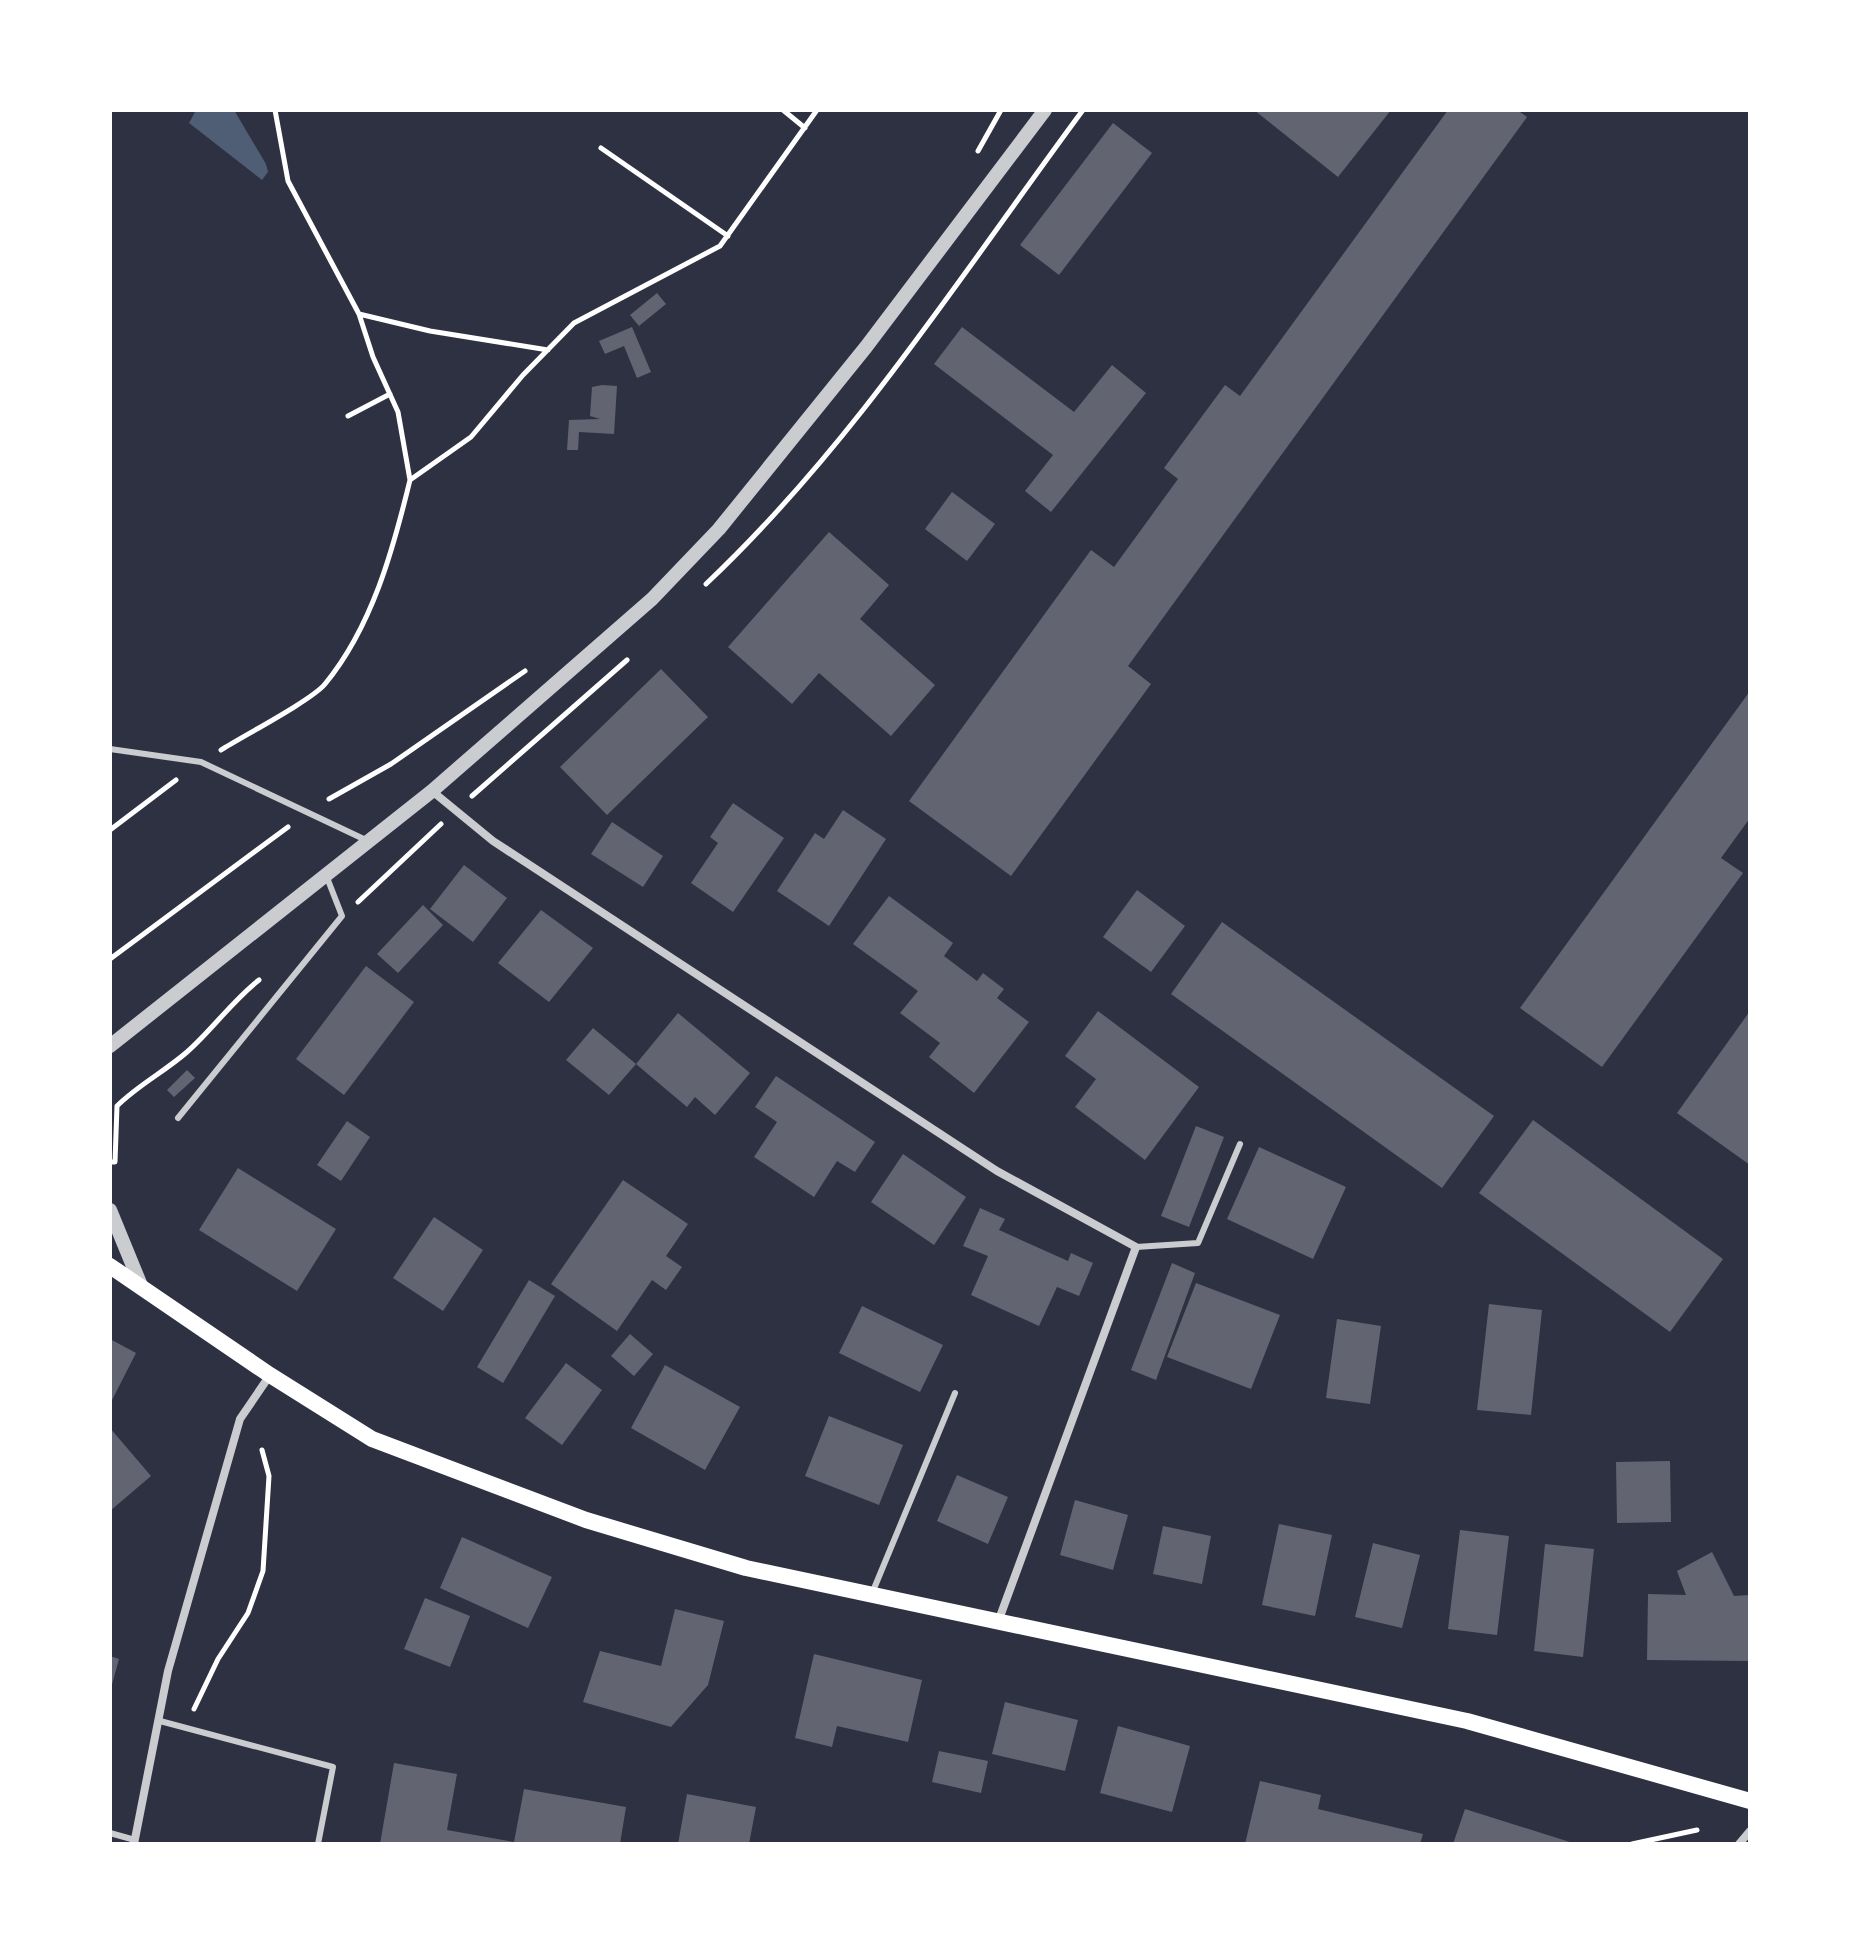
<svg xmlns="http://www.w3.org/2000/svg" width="1860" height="1954" viewBox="0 0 1860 1954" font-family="Mulish,sans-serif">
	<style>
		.water { fill: #4f5d75 }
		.building { fill: #626471 }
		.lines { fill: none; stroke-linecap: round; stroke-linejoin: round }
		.path { stroke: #fff; stroke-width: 5 }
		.service { stroke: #caccd0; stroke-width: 6 }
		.minor { stroke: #caccd0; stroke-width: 8 }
		.tertiary { stroke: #caccd0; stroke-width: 14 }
		.secondary { stroke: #fff; stroke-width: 16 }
	</style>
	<rect width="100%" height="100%" fill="#2d3142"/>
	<path class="water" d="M196,110H234L266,164L268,172L262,180L189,123Z"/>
	<path class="building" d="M1254,110H1391L1338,177Z
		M1448,110H1517L1527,117L1128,666L1151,684L1011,876L909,801L1091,550L1114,567L1178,479L1164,468L1225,385L1240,396Z
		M1113,123L1152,153L1059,275L1020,245Z
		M657,293L666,304L639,326L630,315Z
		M632,327L651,372L637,378L624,346L605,354L599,341Z
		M962,327L1074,412L1112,365L1146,393L1051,512L1025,491L1053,455L934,364Z
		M602,385L617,386L614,434L579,432L578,450H567L569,420L600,419L590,416L592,387Z
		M952,492L995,524L967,561L925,529Z
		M829,532L889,585L860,619L935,685L891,736L819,673L792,704L728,647Z
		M661,669L708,717L607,815L560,767Z
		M1750,691V818L1721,858L1743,873L1602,1067L1520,1008Z
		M733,803L784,838L733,912L691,883L718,843L710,837Z
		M843,810L886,839L829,926L777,891L815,833L824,839Z
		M612,822L663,856L643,887L591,854Z
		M464,865L507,898L473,942L430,909Z
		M1137,890L1185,926L1151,972L1103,937Z
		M889,896L953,943L944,956L977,981L983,973L1004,989L997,998L1029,1022L974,1093L929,1057L940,1043L900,1013L918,991L853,944Z
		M423,905L443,925L398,973L377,954Z
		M541,910L593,948L549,1002L498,963Z
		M1222,922L1494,1116L1442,1188L1171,994Z
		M366,966L414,1002L344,1095L296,1059Z
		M1098,1011L1199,1087L1145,1160L1075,1107L1096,1079L1065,1056Z
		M1750,1011V1165L1677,1113Z
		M678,1013L750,1073L715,1115L695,1097L687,1107L636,1064Z
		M593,1028L636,1064L609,1095L566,1060Z
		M187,1070L195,1078L174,1097L167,1090Z
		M776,1076L875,1142L855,1172L837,1161L814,1197L754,1157L777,1122L755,1107Z
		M1533,1120L1723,1259L1670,1332L1479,1193Z
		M347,1121L370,1137L341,1181L317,1165Z
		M1196,1126L1224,1137L1189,1227L1161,1216Z
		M1259,1147L1346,1187L1313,1259L1227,1219Z
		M903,1154L966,1197L934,1245L871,1202Z
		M238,1168L336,1229L297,1291L199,1230Z
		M623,1180L688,1224L666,1256L682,1267L666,1290L652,1280L617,1331L551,1284Z
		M980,1208L1005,1219L999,1230L1068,1261L1071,1253L1093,1263L1079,1296L1057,1287L1039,1326L971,1295L988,1256L963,1246Z
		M434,1217L483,1250L443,1311L393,1278Z
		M1172,1263L1195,1273L1156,1380L1131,1370Z
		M529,1280L555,1296L503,1383L477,1367Z
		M1196,1283L1280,1315L1251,1389L1167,1357Z
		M1489,1304L1542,1310L1531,1415L1477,1410Z
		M862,1306L943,1345L920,1392L839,1353Z
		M1337,1319L1381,1326L1370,1404L1326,1398Z
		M630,1334L653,1354L634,1376L611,1356Z
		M110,1339L136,1353L110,1404Z
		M566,1363L602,1390L562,1445L525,1418Z
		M665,1365L740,1407L705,1470L631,1428Z
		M829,1416L903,1445L879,1505L805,1476Z
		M110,1428L151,1476L110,1511Z
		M1670,1461L1671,1522L1617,1523L1616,1462Z
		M957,1475L1008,1497L988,1544L937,1521Z
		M1075,1500L1128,1515L1113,1570L1060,1555Z
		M1279,1524L1332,1535L1315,1616L1262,1605Z
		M1163,1526L1211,1536L1202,1584L1153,1574Z
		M1460,1530L1509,1536L1497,1635L1448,1629Z
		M462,1537L552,1577L528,1628L440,1588Z
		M1373,1543L1420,1555L1402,1628L1355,1617Z
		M1545,1544L1594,1549L1583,1657L1534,1651Z
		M1712,1552L1734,1596L1750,1595V1661L1647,1660L1648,1594L1686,1595L1677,1571Z
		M425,1598L470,1616L450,1667L404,1649Z
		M675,1609L724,1621L708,1685L671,1727L583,1702L600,1651L661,1666Z
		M814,1654L922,1680L908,1742L837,1726L832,1747L795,1738Z
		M110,1656L119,1659L111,1688L110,1687Z
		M1005,1702L1078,1720L1065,1771L992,1754Z
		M1118,1726L1190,1746L1172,1812L1100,1793Z
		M939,1751L988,1761L981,1793L932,1782Z
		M394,1763L457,1774L447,1830L514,1842L524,1789L626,1807L620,1844H380Z
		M1260,1781L1321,1795L1318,1809L1423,1834L1420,1844H1245Z
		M687,1794L756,1807L749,1844H678Z
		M1465,1809L1573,1843V1844H1453Z"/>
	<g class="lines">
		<path class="path" d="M275,110L288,181L359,314L430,331L548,350
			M783,110L805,128
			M601,148L728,236
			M978,151L1001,110
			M359,314L373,357L398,412L410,480
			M348,416L390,394
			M706,584C854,444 963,272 1083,110
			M221,750C243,736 312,700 325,684C372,627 393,550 410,480L471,437L523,375L574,323L720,246L817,110
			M472,796L627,660
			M329,799L391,764L525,671
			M110,830L176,780
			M358,902L441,824
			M110,959L288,827
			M110,1162H115L117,1106C138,1085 164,1072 187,1052C212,1030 233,1000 259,980
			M194,1709L218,1659L248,1613L263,1571L269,1476L262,1450
			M1632,1844L1697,1830"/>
		<path class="service" d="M110,749L201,762L368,841
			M178,1118L342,916L326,875
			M1136,1247L1198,1243L1240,1144
			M873,1591L955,1393
			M160,1721L333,1767L318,1844
			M110,1833L135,1840"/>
		<path class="minor" d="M432,791L493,841L997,1171L1136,1247L998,1622
			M134,1844L168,1671L240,1419L270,1375
			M1739,1844L1750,1831"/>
		<path class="tertiary" d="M110,1046L432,791L652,599L719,529L866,347L1045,110
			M110,1210L142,1288"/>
		<path class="secondary" d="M110,1266L270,1375L372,1439L586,1520L746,1568L1467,1721L1750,1801"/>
	</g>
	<rect width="1860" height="1954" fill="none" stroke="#ffffff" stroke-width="224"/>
</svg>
